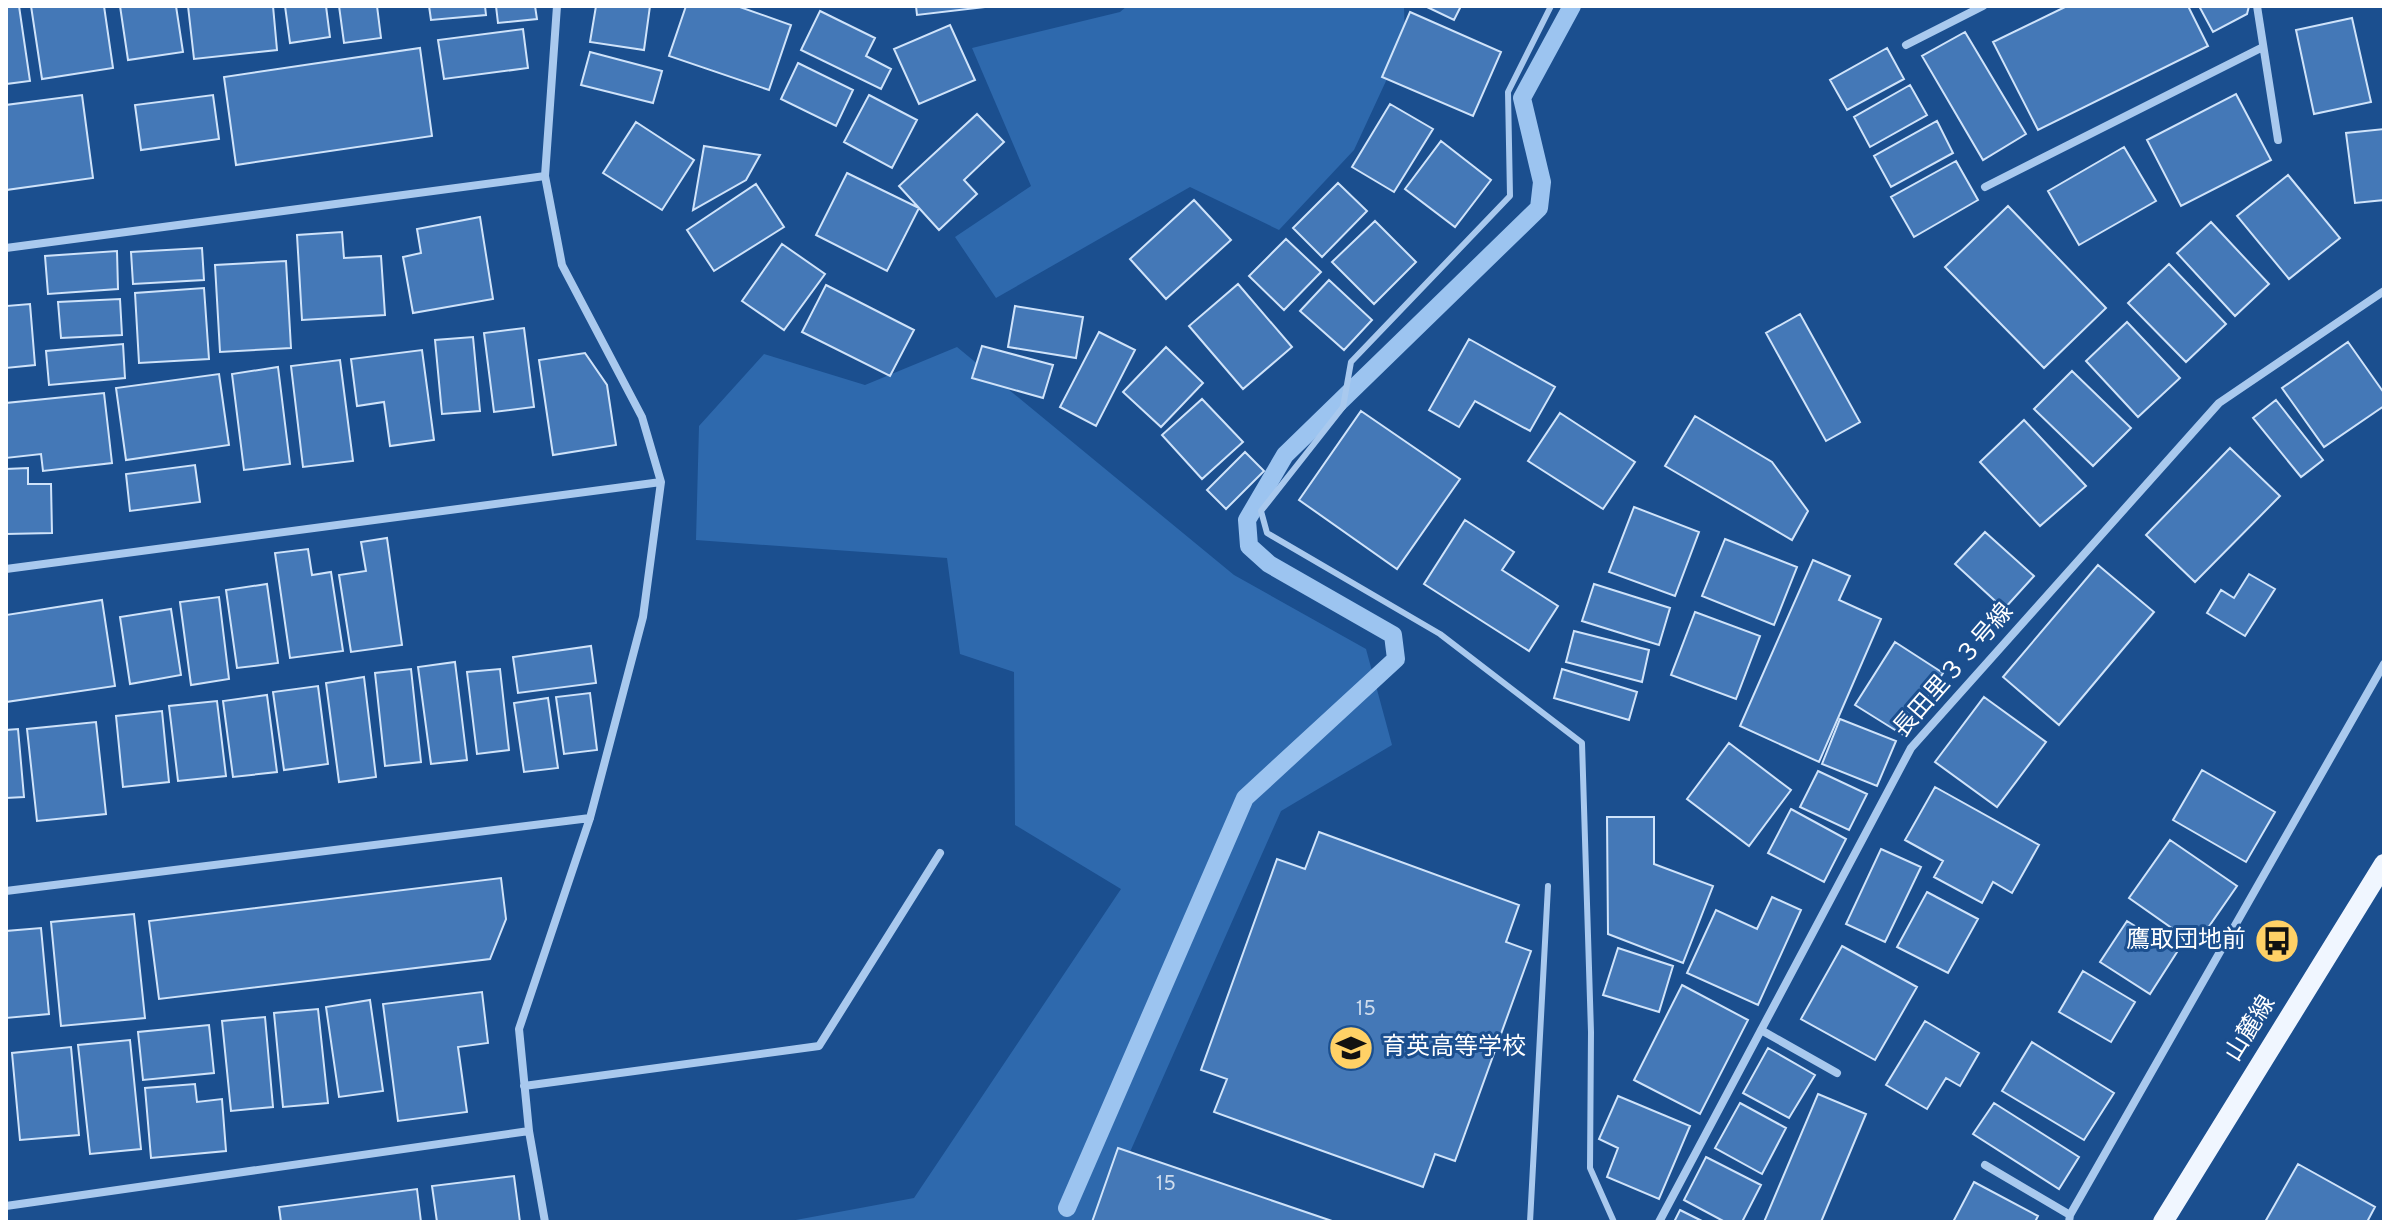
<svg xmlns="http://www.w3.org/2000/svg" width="2390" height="1228" viewBox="0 0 2390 1228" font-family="Overpass,'Noto Sans JP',sans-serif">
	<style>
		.green { fill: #2e69ad }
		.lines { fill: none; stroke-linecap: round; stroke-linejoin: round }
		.stream { stroke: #9cc4f0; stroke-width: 18 }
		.building { fill: #4478b7; stroke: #cfe3fa; stroke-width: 2 }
		.lane { stroke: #a9c9ee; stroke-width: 6 }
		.street { stroke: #a9c9ee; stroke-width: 8 }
		.primary { stroke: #f0f6ff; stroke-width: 20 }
		.labels { text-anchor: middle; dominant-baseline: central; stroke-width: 6; stroke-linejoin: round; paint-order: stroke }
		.number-label { font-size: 20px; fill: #d0dded }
		.street-label { font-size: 24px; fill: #fff; stroke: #1b4f8f }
		.poi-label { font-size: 24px; fill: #fff; stroke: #1b4f8f; text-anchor: end }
	</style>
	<rect width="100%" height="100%" fill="#1b4f8f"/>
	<path class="green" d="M1127,6H1404L1405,40L1354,150L1279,230L1190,187L996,298L955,237L1031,186L972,48L1120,12Z
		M957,347L1234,575L1366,649L1392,745L1281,811L1099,1222H785L914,1198L1121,889L1015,825L1014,672L960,654L947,558L696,540L699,426L764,354L865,385Z"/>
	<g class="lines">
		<path class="stream" d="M1067,1208L1245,798L1396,659L1393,635L1269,564L1249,546L1247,520L1285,455L1539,208L1542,182L1522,98L1572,6"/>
	</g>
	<path class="building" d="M6,6H19L30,81L6,84Z
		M31,6H104L113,68L42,79Z
		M120,6H176L183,52L128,60Z
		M188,6H273L277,50L194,59Z
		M285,6H326L330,37L290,43Z
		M339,6H377L381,38L344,43Z
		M429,6H485L486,15L431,20Z
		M496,6H535L537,19L498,23Z
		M596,6H650L644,50L590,42Z
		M686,6H737L791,25L769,90L669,56Z
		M916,6H984L985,7L917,15Z
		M1425,6H1461L1454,20Z
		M2067,6H2188L2208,46L2038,130L1993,42Z
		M2199,6H2249L2247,14L2213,32Z
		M820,11L875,38L866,56L891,69L881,89L801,50Z
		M1410,12L1501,52L1473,116L1382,77Z
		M2352,18L2371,102L2314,114L2296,30Z
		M950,25L975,80L919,104L894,49Z
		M523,29L528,68L444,79L438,40Z
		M1965,32L2026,134L1983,160L1922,56Z
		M420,48L432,136L236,165L224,77Z
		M1887,48L1904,79L1847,110L1830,80Z
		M590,52L662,71L653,103L581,85Z
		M798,63L853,90L836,126L781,99Z
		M1910,85L1927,115L1870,147L1854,117Z
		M2236,94L2271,160L2181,206L2147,140Z
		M82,95L93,178L6,190V105Z
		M213,95L219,139L141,150L135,105Z
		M869,95L917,120L892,168L844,142Z
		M1390,104L1433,129L1394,192L1352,167Z
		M977,114L1004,142L964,180L977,194L939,230L899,186Z
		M1937,121L1953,153L1891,187L1874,156Z
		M636,122L694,160L662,210L603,173Z
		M2384,129V200L2355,203L2346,133Z
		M1441,141L1491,180L1455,227L1405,189Z
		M704,146L760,155L746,180L693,210Z
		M2124,147L2156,201L2079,245L2048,191Z
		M1956,161L1978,200L1914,237L1891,197Z
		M847,173L919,208L887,271L816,235Z
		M2288,175L2340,238L2289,279L2237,216Z
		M1338,183L1367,211L1322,257L1293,228Z
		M756,184L784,227L714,271L687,230Z
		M1194,200L1231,240L1166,299L1130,259Z
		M2008,206L2106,308L2044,368L1945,267Z
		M480,217L493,299L413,313L403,257L421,253L417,229Z
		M1375,221L1416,262L1374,304L1332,262Z
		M2211,222L2269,284L2235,316L2177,253Z
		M342,232L344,258L381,256L385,315L302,320L297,235Z
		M1286,239L1321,272L1284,310L1249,276Z
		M782,244L825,274L784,330L742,301Z
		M202,248L204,280L133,284L131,252Z
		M117,251L118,289L48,294L45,256Z
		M286,261L291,348L220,352L215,265Z
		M2169,264L2226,324L2186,362L2128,303Z
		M1329,280L1372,320L1344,350L1300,311Z
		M1238,284L1292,347L1243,389L1189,326Z
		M826,285L914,330L890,376L802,332Z
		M204,288L209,359L139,363L135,293Z
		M6,295L7,306L30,304L35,365L6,368Z
		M120,299L122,335L61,338L58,302Z
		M1015,306L1083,317L1076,358L1008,347Z
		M1800,314L1860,422L1826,441L1766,333Z
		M2127,322L2180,378L2138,417L2086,361Z
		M524,328L534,407L494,412L484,333Z
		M1099,332L1135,350L1096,426L1060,407Z
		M473,337L480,411L442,414L435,340Z
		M1469,339L1555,387L1530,431L1475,401L1459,427L1429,410Z
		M2348,342L2384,393V406L2324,447L2282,388Z
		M123,344L125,378L49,385L46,351Z
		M982,346L1053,365L1043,398L972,378Z
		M1166,347L1203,383L1161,427L1123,392Z
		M422,350L434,440L390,446L384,402L357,406L351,359Z
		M585,353L607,385L616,445L553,455L539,360Z
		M340,360L353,461L303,467L291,366Z
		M278,367L290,464L244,470L232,374Z
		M2072,371L2131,428L2093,466L2034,409Z
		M219,374L229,445L126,460L116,388Z
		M104,393L112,463L43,471L41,454L6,458V403Z
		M1202,399L1243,442L1202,479L1162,435Z
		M2276,400L2323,460L2301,477L2253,418Z
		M1361,411L1460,479L1397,569L1299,500Z
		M1560,413L1635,462L1603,509L1528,461Z
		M1695,416L1772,462L1808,511L1792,540L1665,466Z
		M2024,420L2086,486L2040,526L1980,462Z
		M2230,448L2280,496L2195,582L2146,535Z
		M1245,452L1264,471L1226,509L1207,490Z
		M195,465L200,502L130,511L126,474Z
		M28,468V484H51L52,533L6,534V469Z
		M1634,507L1699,532L1675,596L1609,572Z
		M1465,520L1514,552L1502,570L1558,606L1529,651L1424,584Z
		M1985,532L2034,576L2004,609L1955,564Z
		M387,538L402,645L351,652L339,575L366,571L361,542Z
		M1725,539L1797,567L1774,625L1702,596Z
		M308,549L312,575L331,572L343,651L290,658L275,553Z
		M1813,560L1850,576L1839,600L1881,619L1819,762L1740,726Z
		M2098,565L2154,612L2059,725L2003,677Z
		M2249,574L2275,589L2245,636L2207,613L2221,590L2234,598Z
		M267,584L278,663L237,668L226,590Z
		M1594,584L1670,608L1659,645L1582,621Z
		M219,597L229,679L191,685L180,602Z
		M102,600L115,686L6,702V615Z
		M171,609L181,675L130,684L120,617Z
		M1695,612L1760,636L1736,699L1671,675Z
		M1574,631L1649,650L1642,682L1566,662Z
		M1895,642L1943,673L1903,735L1855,705Z
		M591,646L596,683L518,693L513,657Z
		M455,662L467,760L431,764L418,667Z
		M411,669L421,762L385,766L375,673Z
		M500,669L509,750L477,754L467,672Z
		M1562,669L1637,692L1629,720L1554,698Z
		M364,677L376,777L339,782L326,683Z
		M318,686L328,764L284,770L273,692Z
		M590,693L597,750L564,754L556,697Z
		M267,695L277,772L233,777L223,701Z
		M1984,697L2046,742L1997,807L1935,762Z
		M548,698L558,768L524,772L514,703Z
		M217,701L226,776L178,781L169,706Z
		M162,711L169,782L123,787L116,716Z
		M1840,719L1896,741L1877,786L1822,764Z
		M96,722L106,814L37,821L27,729Z
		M18,729L24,797L6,798V730Z
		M1729,743L1791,790L1749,846L1687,799Z
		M2202,770L2275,812L2246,862L2173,820Z
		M1818,771L1867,794L1849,830L1800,807Z
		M1935,787L2039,845L2012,893L1993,882L1982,903L1934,877L1943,861L1905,840Z
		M1791,809L1846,839L1824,882L1768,853Z
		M1607,817H1654V864L1713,886L1683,963L1608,934Z
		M1319,832L1519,905L1506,942L1531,951L1455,1161L1435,1154L1423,1187L1214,1112L1227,1079L1201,1070L1277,859L1305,869Z
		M2170,840L2237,886L2196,945L2129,898Z
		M1881,849L1921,867L1885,942L1846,924Z
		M501,878L506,919L490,959L159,999L149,921Z
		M1927,892L1978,919L1948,973L1897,947Z
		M1772,897L1801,910L1758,1005L1687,973L1716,910L1757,929Z
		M134,914L145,1018L61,1026L51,922Z
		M2127,921L2177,952L2150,994L2100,962Z
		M41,928L49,1014L6,1018V931Z
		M1842,946L1917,987L1875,1060L1801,1019Z
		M1618,948L1673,966L1659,1012L1603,995Z
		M2083,971L2135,1002L2111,1042L2059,1012Z
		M1682,985L1748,1020L1700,1114L1634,1080Z
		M482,992L488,1043L458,1047L467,1112L398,1121L383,1004Z
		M370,1000L383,1091L339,1097L326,1007Z
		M318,1009L328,1103L283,1107L274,1013Z
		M265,1017L273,1107L231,1111L222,1021Z
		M1925,1021L1979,1053L1960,1086L1946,1078L1927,1109L1886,1085Z
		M209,1025L214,1073L143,1080L138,1032Z
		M130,1040L141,1149L90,1154L78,1045Z
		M2032,1042L2114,1093L2084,1140L2002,1091Z
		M71,1047L79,1135L20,1140L12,1053Z
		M1768,1048L1815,1075L1789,1118L1743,1093Z
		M195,1084L197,1102L222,1099L226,1151L151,1158L145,1088Z
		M1818,1094L1866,1114L1821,1222H1764Z
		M1618,1096L1690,1126L1659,1199L1607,1177L1618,1148L1599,1139Z
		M1740,1103L1786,1128L1762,1174L1715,1148Z
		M1994,1103L2079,1157L2059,1189L1973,1134Z
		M1118,1148L1335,1222H1092Z
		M1706,1157L1761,1185L1742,1222H1725L1684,1200Z
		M2298,1164L2375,1207L2367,1222H2265Z
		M514,1176L520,1222H437L432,1186Z
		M1974,1182L2038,1216L2035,1222H1953Z
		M417,1189L421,1222H281L279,1207Z
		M1680,1210L1704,1222H1674Z"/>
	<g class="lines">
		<path class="lane" d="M1551,6L1508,92L1510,196L1351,362L1343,407L1261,511L1267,533L1440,634L1582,743L1591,1032L1590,1168L1614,1222
			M1530,1222L1548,886"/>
		<path class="street" d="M2257,6L2278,140
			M1906,45L1983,6
			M1985,187L2263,47
			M6,248L545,176
			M6,569L661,482
			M6,891L590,818
			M1761,1030L1837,1073
			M524,1086L819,1046L940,853
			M1985,1165L2070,1215
			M6,1206L529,1131
			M545,1222L529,1131L519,1029L590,818L643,617L661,482L642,417L562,265L545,176L557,6
			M1659,1222L1911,748L2219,403L2384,291
			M2069,1222L2070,1215L2384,664"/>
		<path class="primary" d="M2163,1222L2384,864"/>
	</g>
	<defs>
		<g id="bus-disc" transform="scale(2.3)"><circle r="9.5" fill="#ffd166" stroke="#1b4f8f"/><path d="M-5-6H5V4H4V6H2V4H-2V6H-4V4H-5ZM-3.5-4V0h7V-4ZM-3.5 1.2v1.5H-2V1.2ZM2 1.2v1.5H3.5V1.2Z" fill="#111"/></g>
		<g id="school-disc" transform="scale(2.3)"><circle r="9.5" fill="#ffd166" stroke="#1b4f8f"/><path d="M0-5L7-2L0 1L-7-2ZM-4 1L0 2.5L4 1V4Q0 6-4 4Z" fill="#111"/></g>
	</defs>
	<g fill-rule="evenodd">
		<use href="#bus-disc" x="2277" y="941"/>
		<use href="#school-disc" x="1351" y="1048"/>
	</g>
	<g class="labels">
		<g class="number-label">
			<text x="1366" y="1010">15</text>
			<text x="1166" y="1185">15</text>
		</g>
		<g class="street-label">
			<text transform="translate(1954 671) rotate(-49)">長田里３３号線</text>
			<text transform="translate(2251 1029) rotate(-58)">山麓線</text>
		</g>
		<g class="poi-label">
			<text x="2246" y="941">鷹取団地前</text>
			<text x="1382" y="1048" text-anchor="start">育英高等学校</text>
		</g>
	</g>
	<rect width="2390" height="1228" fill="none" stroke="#ffffff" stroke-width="16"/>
</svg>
